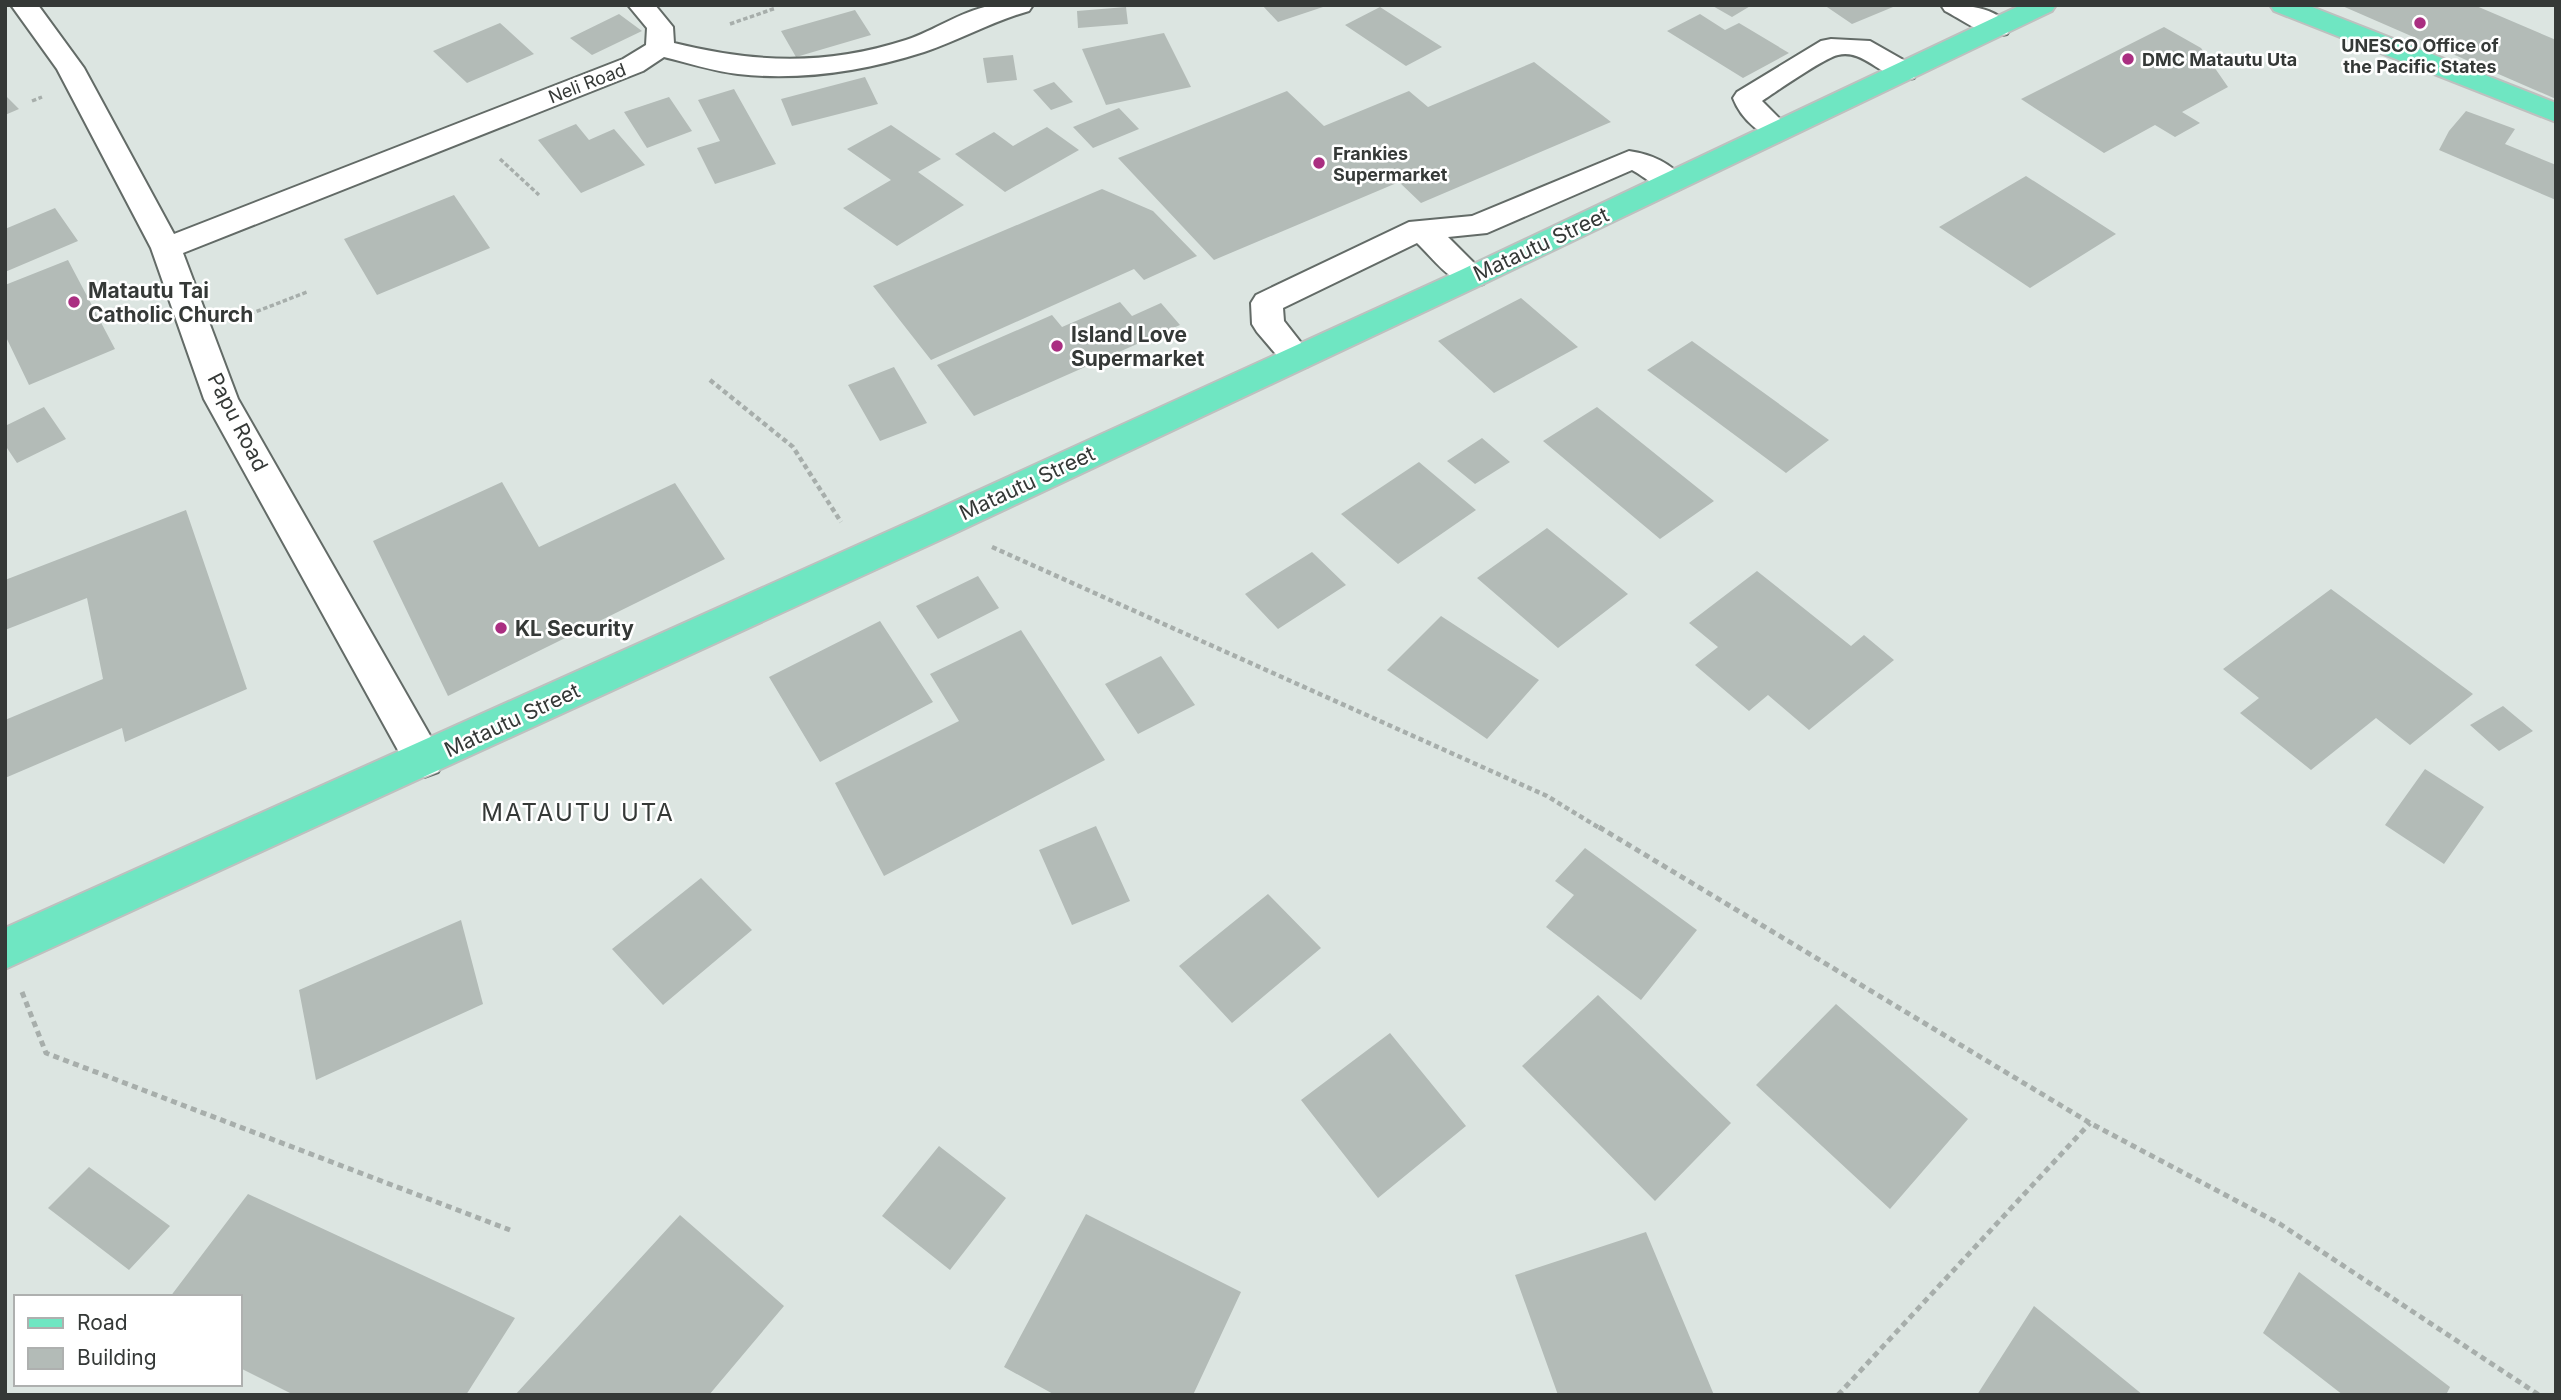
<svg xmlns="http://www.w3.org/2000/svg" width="2561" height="1400" viewBox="0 0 2561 1400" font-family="Inter,sans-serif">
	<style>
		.building { fill: #b3bbb7 }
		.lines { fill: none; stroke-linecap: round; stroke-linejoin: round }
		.minor-casing { stroke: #636b67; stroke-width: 4 }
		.major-casing { stroke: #bec0bf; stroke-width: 4 }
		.path-far2 { stroke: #a7aeab; stroke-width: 3.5; stroke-dasharray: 4.5 2.5; stroke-linecap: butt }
		.path-far1 { stroke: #a7aeab; stroke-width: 4.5; stroke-dasharray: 5 3.5; stroke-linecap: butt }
		.path { stroke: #a7aeab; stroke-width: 5; stroke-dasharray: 6 4.5; stroke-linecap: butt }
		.minor { fill: #fff; fill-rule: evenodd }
		.major { fill: #6fe6c2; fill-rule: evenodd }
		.poi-dot { fill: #aa2e81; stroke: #fff; stroke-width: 2.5 }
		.labels { text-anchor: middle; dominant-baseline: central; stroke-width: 5; stroke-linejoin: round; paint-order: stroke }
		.far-poi-label { font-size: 18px; font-weight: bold; fill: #353937; stroke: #fff; text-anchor: start }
		.far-street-label { font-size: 18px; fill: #353937; stroke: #fff }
		.street-label { font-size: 21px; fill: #353937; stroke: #fff }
		.poi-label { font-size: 21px; font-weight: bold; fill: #353937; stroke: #fff; text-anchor: start }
		.quarter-label { font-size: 24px; letter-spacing: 2px; fill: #353937; stroke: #fff }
	</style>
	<rect width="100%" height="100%" fill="#dce5e1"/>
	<path class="building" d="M1262,5H1326V6L1278,22Z
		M1711,5H1752L1732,17Z
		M1824,5H1891L1893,7L1852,24Z
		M2340,5H2474L2556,40V99Z
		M1126,7L1128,24L1078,28L1077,11Z
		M1380,7L1442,47L1406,66L1345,25Z
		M855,10L871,35L796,57L781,31Z
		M619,14L642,31L592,55L570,38Z
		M1700,14L1725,30L1739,23L1789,53L1743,78L1667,31Z
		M500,23L534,54L467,83L433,51Z
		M2164,27L2201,48L2228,87L2182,112L2200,123L2175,137L2155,125L2104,153L2021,99Z
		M1164,33L1191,87L1106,105L1082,49Z
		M1013,55L1017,80L987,83L983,58Z
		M1534,62L1611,122L1421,203L1399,182L1214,260L1118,158L1287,91L1324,126L1409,91L1428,107Z
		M865,77L878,104L792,126L781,99Z
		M1054,82L1073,102L1051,110L1033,90Z
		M734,89L776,164L715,184L697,148L720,141L698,100Z
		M5,95L19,109L5,115Z
		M669,97L692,131L647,148L624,112Z
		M1119,108L1139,129L1093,148L1073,127Z
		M2466,111L2515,129L2505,144L2556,165V200L2439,150L2449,131Z
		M576,124L589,140L614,129L645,165L581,193L538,140Z
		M891,125L941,159L918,172L964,205L897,246L843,208L891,180L847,149Z
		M1047,127L1079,150L1005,192L955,154L994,132L1013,146Z
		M2026,176L2116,234L2030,288L1939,227Z
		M1102,189L1153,211L1197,256L1144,280L1134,269L931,360L873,286Z
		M454,195L490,248L377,295L344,239Z
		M55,208L78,241L5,272V229Z
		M68,260L115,349L29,385L5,335V285Z
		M1521,298L1578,347L1494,393L1438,341Z
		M1120,302L1132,316L1161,303L1180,325L974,416L937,365L1052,315L1062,327Z
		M1692,341L1829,440L1786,473L1647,370Z
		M894,367L927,423L880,441L848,385Z
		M44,407L66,439L17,463L5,445V426Z
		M1597,407L1714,501L1660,539L1543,441Z
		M1482,438L1510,462L1475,484L1447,461Z
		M1419,462L1476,510L1398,564L1341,514Z
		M502,482L539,547L675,483L725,559L448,696L373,541Z
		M186,510L247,689L125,742L122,728L5,778V720L103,679L87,598L5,630V580Z
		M1547,528L1628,594L1558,648L1477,578Z
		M1312,552L1346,585L1278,629L1245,594Z
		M1757,571L1851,646L1864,635L1894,660L1809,730L1768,695L1749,711L1695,665L1718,647L1689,623Z
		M978,576L999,608L938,639L916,606Z
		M2331,589L2473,694L2410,745L2376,718L2311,770L2240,713L2259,698L2223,669Z
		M1441,616L1539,680L1487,739L1387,670Z
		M880,621L933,702L820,762L769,677Z
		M1021,630L1105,760L884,876L835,783L959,721L930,674Z
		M1161,656L1195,705L1138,734L1105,684Z
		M2503,706L2533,731L2499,751L2470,725Z
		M2425,769L2484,807L2444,864L2385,825Z
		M1096,826L1130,901L1072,925L1039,850Z
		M1585,848L1697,930L1641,1000L1546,927L1574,895L1555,881Z
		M701,878L752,930L663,1005L612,949Z
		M1268,894L1321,948L1232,1023L1179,966Z
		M461,920L483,1004L316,1080L299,990Z
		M1598,995L1731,1123L1655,1201L1522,1066Z
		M1836,1004L1968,1119L1890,1209L1756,1085Z
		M1390,1033L1466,1126L1378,1198L1301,1100Z
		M939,1146L1006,1198L950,1270L882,1216Z
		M89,1167L170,1226L129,1270L48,1208Z
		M248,1194L515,1318L466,1395H294L240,1368V1297H170Z
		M1086,1214L1241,1292L1193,1395H1055L1004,1367Z
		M680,1215L784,1306L709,1395H515Z
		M1646,1232L1714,1395H1558L1515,1275Z
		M2299,1272L2450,1387L2446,1395H2343L2263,1333Z
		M2034,1306L2143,1395H1977Z"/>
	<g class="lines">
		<g class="minor-casing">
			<path id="minor" d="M11,5H38L84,68L174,234L623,59L646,45L647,28L628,5H655L673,27L674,43C755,63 825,66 906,40C934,31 961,11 990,6C1003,3 1019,5 1033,5L1029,11C993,21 960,40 924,52C865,71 800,81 738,74C713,71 688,63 664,57L643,71L183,253L238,399L444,760L438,772L424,777L410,772L204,399L151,248L57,69Z
				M1941,5C1965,5 1996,6 2011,28L2007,34C1986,39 1963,20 1945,11Z
				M1831,39L1870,41L1914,66L1918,72L1914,78C1885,85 1866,48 1838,55C1824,58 1777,91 1762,101L1791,130L1787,136C1764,142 1741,119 1733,98L1737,92L1821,41Z
				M1629,151C1650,154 1673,163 1685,182L1680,189C1660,194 1649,179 1632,170L1487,233L1448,237L1488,277L1483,284C1456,292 1435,260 1417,243L1283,308L1284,321L1313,358L1308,366L1297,370L1286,366L1257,332L1252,324L1251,303L1256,295L1409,222L1472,216Z"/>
		</g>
		<g class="major-casing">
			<path id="major" d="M2021,5H2056L2052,11L1483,284L953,534L5,969V928L927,514L1461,270Z
				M2270,5H2307L2556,103V122L2274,11Z"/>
		</g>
		<path class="path-far2" d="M730,24L776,8
			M32,101L42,97
			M500,159L539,195
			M237,319L307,292"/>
		<path class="path-far1" d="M710,380L793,447L841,522
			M992,547L1547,796L1601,829"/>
		<path class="path" d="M1599,827L2090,1123L2280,1224L2539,1395
			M22,992L46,1053L510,1230
			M1838,1395L2090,1123"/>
		<use href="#minor" class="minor"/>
		<use href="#major" class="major"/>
	</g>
	<g class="poi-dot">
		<circle cx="2420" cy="23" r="7"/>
		<circle cx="2128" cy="59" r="7"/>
		<circle cx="1319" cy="163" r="7"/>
		<circle cx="74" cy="302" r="7"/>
		<circle cx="1057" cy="346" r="7"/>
		<circle cx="501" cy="628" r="7"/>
	</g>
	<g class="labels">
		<g class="far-poi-label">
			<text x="2420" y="45" text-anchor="middle">UNESCO Office of<tspan x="2420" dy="21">the Pacific States</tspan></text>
			<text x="2142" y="59">DMC Matautu Uta</text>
			<text x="1333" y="153">Frankies<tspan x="1333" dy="21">Supermarket</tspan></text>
		</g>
		<g class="far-street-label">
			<text transform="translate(587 83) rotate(-21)">Neli Road</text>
		</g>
		<g class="street-label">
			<text transform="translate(1541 244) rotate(-25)">Matautu Street</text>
			<text transform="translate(238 422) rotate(63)">Papu Road</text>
			<text transform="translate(1027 483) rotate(-25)">Matautu Street</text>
			<text transform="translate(512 720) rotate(-25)">Matautu Street</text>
		</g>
		<g class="poi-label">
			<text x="88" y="290">Matautu Tai<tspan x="88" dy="24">Catholic Church</tspan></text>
			<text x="1071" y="334">Island Love<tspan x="1071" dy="24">Supermarket</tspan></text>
			<text x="515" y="628">KL Security</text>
		</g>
		<g class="quarter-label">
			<text x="578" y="812">MATAUTU UTA</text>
		</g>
	</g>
	<rect width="2561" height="1400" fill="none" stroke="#353937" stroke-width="14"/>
	<rect x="14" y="1295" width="228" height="91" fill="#ffffff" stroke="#aeb0af" stroke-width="2"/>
	<rect x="28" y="1318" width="35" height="10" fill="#6fe6c2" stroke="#aeb0af" stroke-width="2"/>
	<text x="77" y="1330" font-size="21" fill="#353937">Road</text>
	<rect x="28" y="1348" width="35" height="21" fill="#b3bbb7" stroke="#aeb0af" stroke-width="2"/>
	<text x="77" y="1365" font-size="21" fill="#353937">Building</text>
</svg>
